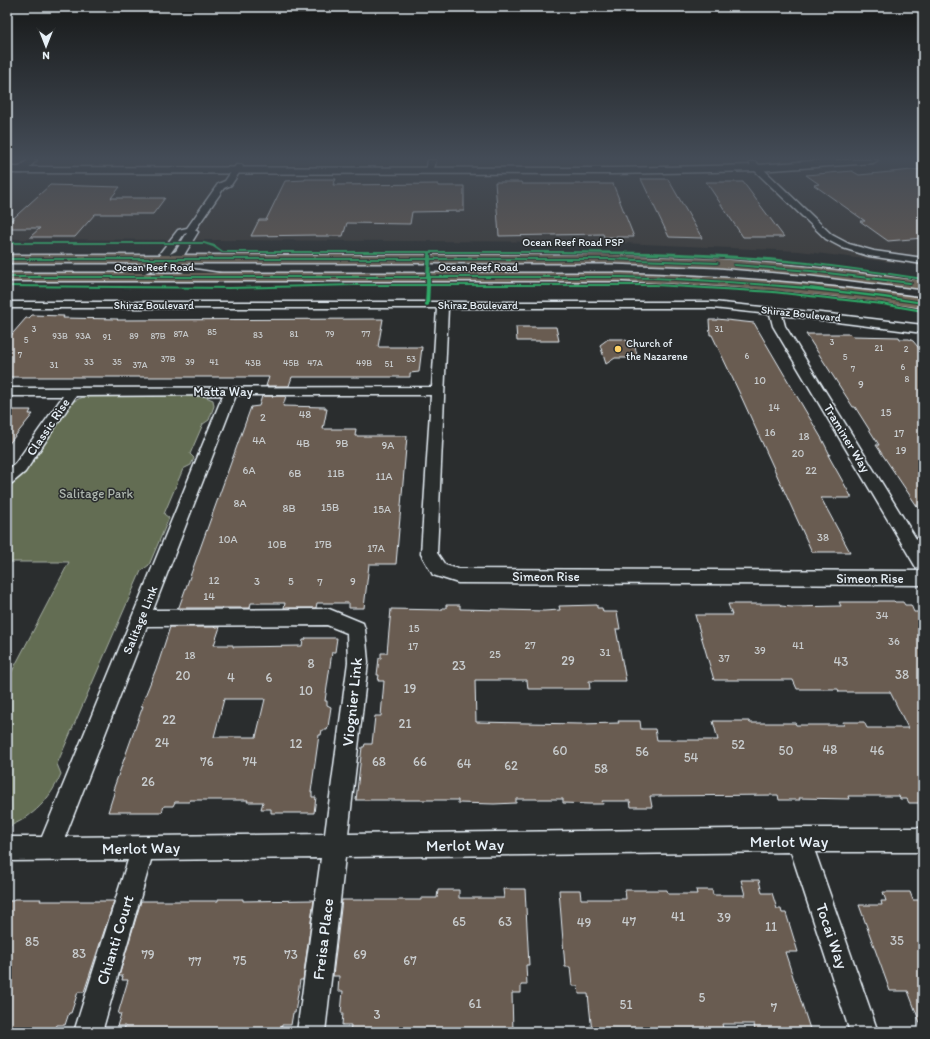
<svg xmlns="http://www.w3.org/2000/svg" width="930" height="1039" viewBox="0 0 930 1039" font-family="Itim,sans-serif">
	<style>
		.built { fill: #3d3b38 }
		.green { fill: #646d53; stroke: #a6afa6 }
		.building { fill: #695b51; stroke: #e8f1f8; fill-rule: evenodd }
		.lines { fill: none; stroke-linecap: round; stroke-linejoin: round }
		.street-casing { stroke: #e8f1f8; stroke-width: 3 }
		.secondary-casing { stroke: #e8f1f8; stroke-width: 3 }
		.primary-casing { stroke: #e8f1f8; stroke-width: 3 }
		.street { fill: #2a2d2e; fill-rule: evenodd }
		.secondary { fill: #2a2d2e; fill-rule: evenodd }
		.primary { fill: #746a5a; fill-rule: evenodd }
		.cycleway-casing { stroke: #2a2d2e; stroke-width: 2 }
		.cycleway { fill: #2db169; fill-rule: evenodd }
		.poi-dot { fill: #ffd166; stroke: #2a2d2e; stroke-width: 1.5 }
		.labels { text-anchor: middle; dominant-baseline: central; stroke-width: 3; stroke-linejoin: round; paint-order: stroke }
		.far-number-label { font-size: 9px; fill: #c8ccce }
		.far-street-label { font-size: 11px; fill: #e8f1f8; stroke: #2a2d2e }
		.far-poi-label { font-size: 11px; fill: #e8f1f8; stroke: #2a2d2e; text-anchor: start }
		.number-label { font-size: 11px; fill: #c8ccce }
		.street-label { font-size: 13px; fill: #e8f1f8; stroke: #2a2d2e }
		.park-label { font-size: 13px; fill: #adb6ae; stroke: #2a2d2e }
		.near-number-label { font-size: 13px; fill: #c8ccce }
		.near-street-label { font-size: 16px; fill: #e8f1f8; stroke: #2a2d2e }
	</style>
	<rect width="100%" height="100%" fill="#2a2d2e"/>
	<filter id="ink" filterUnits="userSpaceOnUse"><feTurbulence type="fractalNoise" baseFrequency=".025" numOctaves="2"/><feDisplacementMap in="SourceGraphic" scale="8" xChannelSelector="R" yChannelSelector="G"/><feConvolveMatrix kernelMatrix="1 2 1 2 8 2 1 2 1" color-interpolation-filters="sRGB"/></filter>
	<g filter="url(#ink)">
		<path class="built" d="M7,160H923V266L799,251L600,242L7,239Z"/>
		<path class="green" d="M199,394L213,400L214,406L209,420L203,424L190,454L194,458L191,465L183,469L164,514L169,518L149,565L141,571L57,764L61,774C50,799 34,817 7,827V681L69,562H7V487L27,469L66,406C75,400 83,396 94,395Z"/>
		<path class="building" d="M923,169V238L888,241L860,221H865L814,185L819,184L806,175L852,171L859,175Z
			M305,179H336L333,185L438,184V186H464V211L412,212L410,224L347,223L343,236H316V235L251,236L259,220H266L285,181L305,180Z
			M641,179H668L702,238L669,237Z
			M495,182H521L522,184H613L634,237H604L603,234L499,236Z
			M706,182H743L784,237H743Z
			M50,185L120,187L111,198H165L153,214H95L75,237H30L40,228H7V224Z
			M32,315L64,316L63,318L118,319L117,320L383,319L378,347H422L419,372L410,373V377H292L289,386H266L269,377H7V340L26,318H29Z
			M717,319L754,323L822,439L830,455H828L852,498H821L850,552H812L740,394L712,335H710L709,320H717Z
			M516,327H556L559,341H517Z
			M806,334H850L852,336L899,337L900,339H909L913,341L923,353V515L876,445H879L855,407H853Z
			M608,339H623L634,344L638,358H615L606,364L600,345Z
			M262,396H286L283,406L325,407V409H327L323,429H356L355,436H407L396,564H369L364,608H349V603H317L316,608H284L285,603H251L250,608H177L179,607L251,407L259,406Z
			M7,410H31L29,414H33L7,446Z
			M878,601H894L895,602H903L905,605H911L914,612H918L923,621V803H909L907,799H900L899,796H848L849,799L799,798L800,800H779L778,795L650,796L652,807H631L630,801H602L603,804H589L563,803V799H516V803L494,804L458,803V800H356L362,747H364L365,744H372L375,716H381L384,681H378L379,675H377L379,658H381V653H387L391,609L442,610V608H446V605H460V609L544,611L560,610L559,606L597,605V608H602L603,612H617L620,629H616L626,681H589L590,689H528L527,680H475L476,722L580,724L619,723L618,721H640L641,729H655L657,740H718L713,721H749L750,723H795L796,725H844L843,722H864L867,728H908L890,692H839L838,689H797L793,680H714L695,615H732L728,604H780L781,606L792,607L841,606L839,602H878Z
			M170,627H220L214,645H233V647L302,646L303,640H305L306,638H337L335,652H332L325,701H327V705L331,707L328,727L327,730H322L321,735H319L311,792H312V797H316L314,813H271V809H261L263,802H247L248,800H190L189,802H175L173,806H164L162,812H108L115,790H113L143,706H141L158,664ZM224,699H265L256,737H214Z
			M741,880H759L762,893H772L777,909H781L782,913H786L798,952H785L811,1032H762V1031H755L754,1024H722L724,1032H592L588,994H579L578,986H572L570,967H565L559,890H580L581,899H626L625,890H667L668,894H697L696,890H712L713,895H745Z
			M503,889H525L529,965H526L527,985H521V993H512L513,1032H350L351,1025H342L343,1013H341L343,991H338L339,976H333L342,900H421V898H437L438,890H459V898H504Z
			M883,892H910L913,900H923V1028H922L908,991H890L859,905H882L881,901H886Z
			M14,899H41L40,901H114L84,992H78L71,1013H69L65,1025H57L54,1032H7V901H13Z
			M218,899H243V901L314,900L303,980H300L295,1013H293L291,1025H282L281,1032H124L125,1026H117L121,1014H118L128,980H122L123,976H119L141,901H218Z"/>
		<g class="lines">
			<g class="street-casing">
				<path id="street" d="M28,160H37L23,173H17V169Z
					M428,160H436L433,173H427L426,171Z
					M750,162H756L832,235L849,244L874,251L923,258V264L869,256L843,248L826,239L750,166Z
					M236,165H242L243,167L231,185L224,188L195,230L198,232L184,255L175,259L192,269L225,274L226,276L225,278C209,282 178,274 167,263L145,273L117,280L113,279L112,277L113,275L137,269L163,257L160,253L178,230L187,228L218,184L225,181ZM187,233L176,251L170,254L184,234Z
					M7,302H713L830,314L923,325V333L782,315L785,326L923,550V571L917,569L773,326L770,314L713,308H448L437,553L445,565L458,569L923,571V585L458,583L433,575L421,554L431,395H236L153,610L329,609L363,623L365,629L368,662L348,834L799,828H923V852H815L878,1032H850L791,852L345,857L325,1032H297L321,858L151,860L102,1032H74L128,860L7,861V837H42L223,395L76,396L25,472L12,483L7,484V471L15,464L63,396H7V388L432,387L437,308H7ZM327,625L347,633L348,662L325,834L65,837L147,626Z"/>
			</g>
			<g class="secondary-casing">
				<path id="secondary" d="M826,160H878L873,163L757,171L612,174L7,173V167L612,168L757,165Z"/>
			</g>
			<g class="primary-casing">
				<path id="primary" d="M7,255H611L718,259L811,267L923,281V289L811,275L718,267L611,263H7Z
					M7,273H622C723,276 823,284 923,298V308C823,293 723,285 622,281H7Z"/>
			</g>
			<use href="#street" class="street"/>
			<use href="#secondary" class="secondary"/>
			<use href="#primary" class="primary"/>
			<g class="cycleway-casing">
				<path id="cycleway" d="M7,242H204L215,245L223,251C306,251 390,251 473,251C572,251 671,250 769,258C821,263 872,270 923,278V280C871,272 819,264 767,261C655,252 543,253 431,253V258H611L717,262L719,263L717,264L611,260H431L430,276H622L698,279L810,287L885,296L923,302V304C824,289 724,281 624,278C602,278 580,278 557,278C515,278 472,278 430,278V284H655L773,291L882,303L923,310V312L882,305L773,293L655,286H430L429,305L427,306L425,305L426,286H355L230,289L7,287V285L230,287L355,284H426V278H7V276H426L427,260H7V258H427V253H222L213,247L204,244H7Z
					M734,264L811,270L910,282L912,283L910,284L811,272L735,266L733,265Z"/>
			</g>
			<use href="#cycleway" class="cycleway"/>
		</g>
	</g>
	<linearGradient id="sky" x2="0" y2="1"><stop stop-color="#171919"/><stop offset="0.52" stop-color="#444c57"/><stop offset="1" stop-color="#444c57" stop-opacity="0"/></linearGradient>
	<rect width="930" height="305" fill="url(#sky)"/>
	<circle class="poi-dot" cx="618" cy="349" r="4"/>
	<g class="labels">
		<g class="far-number-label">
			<text x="34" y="328">3</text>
			<text x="719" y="328">31</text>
			<text x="212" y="331">85</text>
			<text x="181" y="333">87A</text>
			<text x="294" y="333">81</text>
			<text x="330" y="333">79</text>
			<text x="366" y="333">77</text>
			<text x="258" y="334">83</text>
			<text x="60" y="335">93B</text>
			<text x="83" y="335">93A</text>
			<text x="134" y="335">89</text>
			<text x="158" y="335">87B</text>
			<text x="107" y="336">91</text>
			<text x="26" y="339">5</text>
			<text x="832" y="341">3</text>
			<text x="879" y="347">21</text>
			<text x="906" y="348">2</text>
			<text x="20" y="354">7</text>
			<text x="747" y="355">6</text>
			<text x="845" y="356">5</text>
			<text x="168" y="358">37B</text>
			<text x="411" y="358">53</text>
			<text x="89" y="361">33</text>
			<text x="117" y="361">35</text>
			<text x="190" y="361">39</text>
			<text x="214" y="361">41</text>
			<text x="253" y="362">43B</text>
			<text x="291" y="362">45B</text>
			<text x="315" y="362">47A</text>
			<text x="364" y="362">49B</text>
			<text x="389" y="363">51</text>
			<text x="54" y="364">31</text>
			<text x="140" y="364">37A</text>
			<text x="903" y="366">6</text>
			<text x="853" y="368">7</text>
			<text x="907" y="378">8</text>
		</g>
		<g class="far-street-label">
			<text x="573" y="242">Ocean Reef Road PSP</text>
			<text x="154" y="267">Ocean Reef Road</text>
			<text x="478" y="267">Ocean Reef Road</text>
			<text x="154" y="305">Shiraz Boulevard</text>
			<text x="478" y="305">Shiraz Boulevard</text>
			<text transform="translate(801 314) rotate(6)">Shiraz Boulevard</text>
		</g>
		<g class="far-poi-label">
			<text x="626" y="343">Church of<tspan x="626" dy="13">the Nazarene</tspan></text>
		</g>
		<g class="number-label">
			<text x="760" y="380">10</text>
			<text x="861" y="384">9</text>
			<text x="774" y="407">14</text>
			<text x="886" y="412">15</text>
			<text x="305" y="414">48</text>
			<text x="263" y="417">2</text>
			<text x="770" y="432">16</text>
			<text x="899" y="433">17</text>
			<text x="804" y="436">18</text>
			<text x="259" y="440">4A</text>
			<text x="303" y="443">4B</text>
			<text x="342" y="443">9B</text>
			<text x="388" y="445">9A</text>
			<text x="901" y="450">19</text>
			<text x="798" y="453">20</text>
			<text x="249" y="470">6A</text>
			<text x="811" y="470">22</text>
			<text x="295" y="473">6B</text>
			<text x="336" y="473">11B</text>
			<text x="384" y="476">11A</text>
			<text x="240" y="503">8A</text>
			<text x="330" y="507">15B</text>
			<text x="289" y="508">8B</text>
			<text x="382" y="509">15A</text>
			<text x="823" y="537">38</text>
			<text x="228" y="539">10A</text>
			<text x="277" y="544">10B</text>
			<text x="323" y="544">17B</text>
			<text x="376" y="548">17A</text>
			<text x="214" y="580">12</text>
			<text x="257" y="581">3</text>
			<text x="291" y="581">5</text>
			<text x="353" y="581">9</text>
			<text x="320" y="582">7</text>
			<text x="209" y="596">14</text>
			<text x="882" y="615">34</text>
			<text x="414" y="628">15</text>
			<text x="894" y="641">36</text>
			<text x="530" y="645">27</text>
			<text x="798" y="645">41</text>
			<text x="413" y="646">17</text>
			<text x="760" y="650">39</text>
			<text x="605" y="652">31</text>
			<text x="495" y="654">25</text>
			<text x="190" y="655">18</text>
			<text x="724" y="658">37</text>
		</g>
		<g class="street-label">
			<text x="223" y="391">Matta Way</text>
			<text transform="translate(48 427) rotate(-56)">Classic Rise</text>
			<text transform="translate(847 438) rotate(59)">Traminer Way</text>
			<text x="546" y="576">Simeon Rise</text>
			<text x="870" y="578">Simeon Rise</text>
			<text transform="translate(140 620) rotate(-68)">Salitage Link</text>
		</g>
		<g class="park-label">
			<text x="96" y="493">Salitage Park</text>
		</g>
		<g class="near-number-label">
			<text x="568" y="660">29</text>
			<text x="841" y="661">43</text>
			<text x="311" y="663">8</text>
			<text x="459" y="665">23</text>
			<text x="902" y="674">38</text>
			<text x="183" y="675">20</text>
			<text x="231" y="677">4</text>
			<text x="269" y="677">6</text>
			<text x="410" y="688">19</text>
			<text x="306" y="690">10</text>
			<text x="169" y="719">22</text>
			<text x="405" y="723">21</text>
			<text x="162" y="742">24</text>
			<text x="296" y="743">12</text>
			<text x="738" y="744">52</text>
			<text x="830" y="749">48</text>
			<text x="560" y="750">60</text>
			<text x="786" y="750">50</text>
			<text x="877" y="750">46</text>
			<text x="642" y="751">56</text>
			<text x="691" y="757">54</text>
			<text x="207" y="761">76</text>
			<text x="250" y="761">74</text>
			<text x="379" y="761">68</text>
			<text x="420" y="761">66</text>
			<text x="464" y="763">64</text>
			<text x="511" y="765">62</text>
			<text x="601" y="768">58</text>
			<text x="148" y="781">26</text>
			<text x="678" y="916">41</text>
			<text x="724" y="917">39</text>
			<text x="459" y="921">65</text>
			<text x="505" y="921">63</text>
			<text x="629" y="921">47</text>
			<text x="584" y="922">49</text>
			<text x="771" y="926">11</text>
			<text x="897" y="940">35</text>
			<text x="32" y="941">85</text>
			<text x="79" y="953">83</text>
			<text x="148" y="954">79</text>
			<text x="291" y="954">73</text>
			<text x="360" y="954">69</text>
			<text x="240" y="960">75</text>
			<text x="410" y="960">67</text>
			<text x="195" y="961">77</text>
			<text x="702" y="997">5</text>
			<text x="475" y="1003">61</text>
			<text x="626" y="1004">51</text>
			<text x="774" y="1007">7</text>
			<text x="377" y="1014">3</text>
		</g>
		<g class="near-street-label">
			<text transform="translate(352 702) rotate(-84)">Viognier Link</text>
			<text x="789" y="841">Merlot Way</text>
			<text transform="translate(465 845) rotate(-1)">Merlot Way</text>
			<text transform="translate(141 848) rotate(-1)">Merlot Way</text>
			<text transform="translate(832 936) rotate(71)">Tocai Way</text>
			<text transform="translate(323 939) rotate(-83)">Freisa Place</text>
			<text transform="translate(115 940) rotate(-73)">Chianti Court</text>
		</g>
	</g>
	<rect width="930" height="1039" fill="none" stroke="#2a2d2e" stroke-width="24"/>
	<rect x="12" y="12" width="906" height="1015" fill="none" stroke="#e8f1f8" stroke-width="1.5" filter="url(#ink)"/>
	<g transform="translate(46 46) rotate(180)" stroke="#2a2d2e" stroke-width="3" paint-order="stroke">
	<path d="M0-3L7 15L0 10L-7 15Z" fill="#e8f1f8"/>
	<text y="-6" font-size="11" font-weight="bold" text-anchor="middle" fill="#e8f1f8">N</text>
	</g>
</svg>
